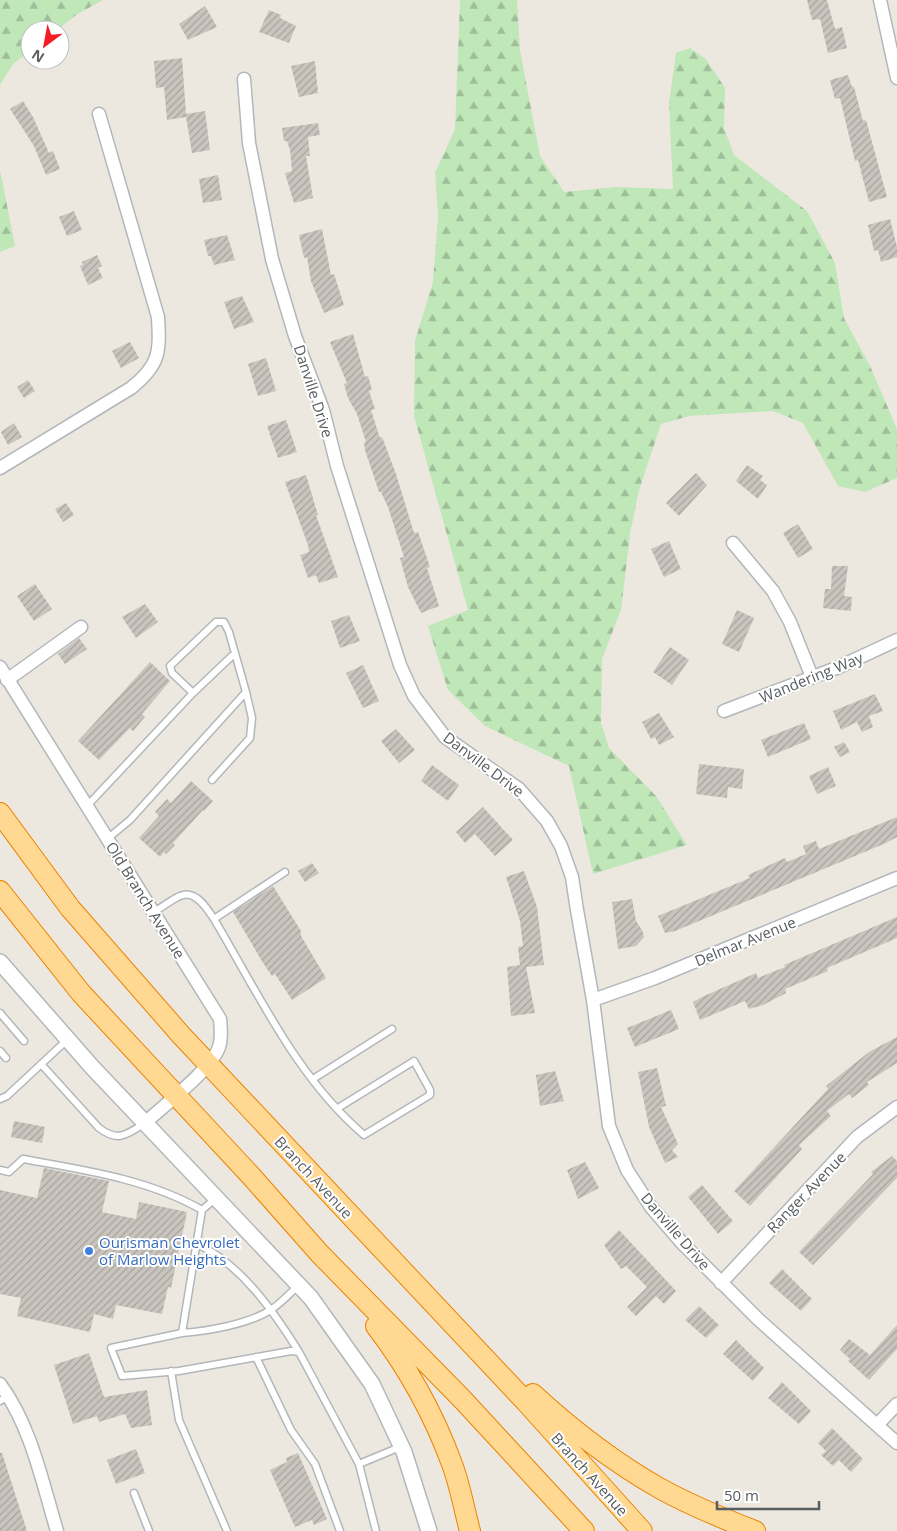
<svg xmlns="http://www.w3.org/2000/svg" width="897" height="1531" viewBox="0 0 897 1531" font-family="'Open Sans',sans-serif">
	<style>
		.forest { fill: url(#forest-firs) }
		.building { fill: url(#building-hatch) }
		.lines { fill: none; stroke-linecap: round; stroke-linejoin: round }
		.service-casing { stroke: #b2b7bb; stroke-width: 9 }
		.minor-casing { stroke: #b2b7bb; stroke-width: 15 }
		.tertiary-casing { stroke: #b2b7bb; stroke-width: 18 }
		.trunk-casing { stroke: #eb8200; stroke-width: 22 }
		.service { stroke: #fff; stroke-width: 6 }
		.minor { stroke: #fff; stroke-width: 12 }
		.tertiary { stroke: #fff; stroke-width: 15 }
		.trunk { stroke: #ffd992; stroke-width: 20 }
		.shop-dot { fill: #3f7fe0; stroke: #fff; stroke-width: 2 }
		.labels { text-anchor: middle; dominant-baseline: central; stroke-width: 4; stroke-linejoin: round; paint-order: stroke }
		.street-label { font-size: 15px; fill: #585d61; stroke: #fff }
		.shop-label { font-size: 15px; fill: #366cbe; stroke: #fff; text-anchor: start }
	</style>
	<defs>
		<pattern id="forest-firs" width="22" height="20" patternUnits="userSpaceOnUse" patternTransform="scale(1.25)"><rect width="22" height="20" fill="#bfe7b8"/><path d="M5 1l3.5 6h-7zM16 11l3.5 6h-7z" fill="#9ebe99"/></pattern>
		<pattern id="building-hatch" width="6" height="6" patternUnits="userSpaceOnUse" patternTransform="scale(1.25)"><rect width="6" height="6" fill="#c9c5be"/><path d="M-1 1l2-2M0 6l6-6M5 7l2-2" fill="none" stroke="#a6a39e"/></pattern>
	</defs>
	<rect width="100%" height="100%" fill="#ede8df"/>
	<path class="forest" d="M0,0H103L76,15L57,30H30V51L13,64L0,85Z
		M460,0H517L520,50L540,156L564,192L616,187L673,189L669,103L676,53L690,48L706,59L725,88L724,128L734,155L807,211L835,263L844,318L870,366L897,429V478L865,492L838,486L803,423L773,411L689,416L661,424L639,490L630,534L621,610L602,659L601,723L609,748L656,796L687,845L593,874L569,766L485,726L448,690L428,626L468,610L414,416L415,341L433,282L438,215L435,173L455,129Z
		M0,170L15,246L0,252Z"/>
	<path class="building" d="M807,0H827L835,29L842,27L847,48L828,53L820,19L812,20Z
		M205,6L217,27L188,40L179,24Z
		M269,10L281,15L280,18L296,26L289,43L259,32Z
		M182,58L186,114L205,111L210,150L192,153L186,117L167,120L164,87L156,88L154,61Z
		M315,61L318,93L299,97L291,66Z
		M848,75L852,87H854L863,121L866,120L887,197L869,202L858,160L855,161L840,98L835,99L830,80Z
		M23,101L33,117L49,153L53,151L60,169L46,175L34,146L10,109Z
		M318,123L320,135L308,137L310,156H306L313,198L294,203L285,173L292,171L290,150L287,141H284L282,128Z
		M218,175L222,200L203,203L199,179Z
		M74,211L82,230L67,236L59,217Z
		M890,219L897,247V257L881,262L878,250L874,251L868,225Z
		M322,229L331,275L334,274L344,305L324,313L311,281L307,257L304,258L299,235Z
		M227,235L235,260L214,265L211,256H208L204,240Z
		M97,255L102,266L98,268L103,278L88,285L80,266L83,265L82,262Z
		M242,296L254,322L234,329L224,302Z
		M353,334L365,377L368,376L372,390L369,391L375,409L371,410L380,438L382,437L396,474L414,533L418,532L430,567L427,568L439,606L421,613L408,587L400,558L404,557L388,507L381,492H379L365,450L364,443L366,442L357,414L348,398L344,384L347,383L330,342Z
		M130,342L139,358L121,368L112,351Z
		M266,358L276,391L258,396L248,364Z
		M28,380L35,391L24,398L17,387Z
		M286,420L297,452L278,458L267,426Z
		M14,423L22,437L8,445L1,432Z
		M747,465L763,476L760,480L767,485L758,499L736,481Z
		M696,473L707,485L679,516L666,503Z
		M306,475L318,515H316L338,577L319,583L316,575L308,578L300,555L309,552L308,545L285,482Z
		M66,503L74,515L63,522L55,509Z
		M798,524L813,549L798,558L783,533Z
		M669,541L681,569L664,577L651,549Z
		M832,566H848L844,596L852,597L851,611L823,608L825,589H831Z
		M35,584L52,609L34,621L17,596Z
		M145,604L158,622L136,638L122,617Z
		M737,610L754,618L739,652L722,644Z
		M349,615L360,641L340,648L331,621Z
		M79,638L87,649L65,664L58,654Z
		M670,647L689,660L672,685L653,672Z
		M150,662L170,681L142,714L145,717L133,731L130,728L99,760L78,741Z
		M363,665L379,701L363,708L346,673Z
		M875,694L883,711L869,716L873,727L862,732L857,722L841,730L833,711Z
		M659,713L674,737L659,745L655,737L651,739L642,722Z
		M804,723L811,739L768,757L761,740Z
		M396,729L415,750L399,763L381,741Z
		M844,742L850,752L840,757L834,747Z
		M699,764L744,769L742,789L728,787L727,798L696,794Z
		M432,765L459,785L448,801L421,781Z
		M828,767L836,786L817,794L809,776Z
		M191,781L213,801L204,811L203,810L173,843L175,845L166,854L164,852L160,857L139,838L159,816L155,812L167,799L171,803Z
		M483,807L513,840L495,856L475,834L465,843L456,832Z
		M897,817V837L886,843L675,931L665,933L658,916L750,878L748,875L785,858L787,862L806,854L803,846L816,841L819,849Z
		M312,863L319,873L305,882L298,871Z
		M524,871L537,907L544,965L526,967L535,1013L511,1016L507,967L520,965L518,947L523,946L520,921L506,877Z
		M273,886L301,931V936L326,978L292,1000L275,974L272,976L263,963L233,912Z
		M632,899L636,921L642,930L644,937L636,946L618,949L612,902Z
		M897,917V938L827,968L828,971L785,989L786,993L763,1005L749,1009L745,1001L700,1020L693,1002L702,997L756,973L758,978L785,967L784,965Z
		M671,1010L679,1029L635,1047L627,1028Z
		M897,1037V1063L867,1082L869,1085L852,1098L849,1094L827,1111L831,1116L799,1145L802,1149L750,1206L734,1191L828,1089L826,1086L869,1052Z
		M657,1068L666,1106L661,1107L678,1144L672,1150L678,1157L665,1163L649,1127L638,1072Z
		M555,1071L564,1101L540,1106L536,1075Z
		M14,1121L45,1127L42,1143L11,1137Z
		M892,1156L897,1161V1178L813,1265L799,1252L873,1174L871,1172Z
		M585,1162L599,1188L578,1199L567,1170Z
		M44,1168L109,1181L102,1212L136,1219L139,1202L187,1212L171,1288L168,1287L162,1314L116,1305L113,1319L94,1314L90,1332L17,1316L21,1298L0,1294V1190L37,1198Z
		M702,1185L733,1221L718,1234L688,1197Z
		M619,1230L676,1291L664,1304L656,1296L636,1316L627,1307L647,1287L626,1266L621,1269L604,1245Z
		M782,1269L812,1299L801,1311L769,1283Z
		M699,1306L719,1325L706,1338L685,1320Z
		M897,1325V1349L869,1380L848,1361L850,1359L840,1350L849,1339L870,1355Z
		M736,1340L764,1368L753,1381L723,1354Z
		M89,1353L104,1397L147,1390L152,1425L131,1428L125,1414L99,1422L97,1416L73,1424L54,1365Z
		M782,1382L811,1411L799,1424L768,1398Z
		M832,1428L863,1459L851,1472L839,1460L833,1466L821,1455L826,1451L818,1443Z
		M136,1449L145,1473L116,1484L107,1460Z
		M0,1453H2L27,1531H0Z
		M298,1453L327,1519L314,1525L312,1520L295,1527L270,1470L287,1462L286,1458Z"/>
	<g class="lines">
		<g class="service-casing">
			<path id="service" d="M193,693L172,673L170,666L216,622H224L229,632L246,692
				M87,806L193,693L235,653
				M107,839L130,820L246,692L252,718L250,738L212,780
				M153,913C184,892 191,883 214,919L285,872
				M214,919C258,993 297,1078 364,1135L430,1095V1090L414,1061L338,1108
				M0,1013L24,1041
				M0,1051L6,1058
				M41,1064L99,1128C119,1143 127,1134 145,1123
				M313,1079L392,1029
				M0,1099L7,1096L67,1040
				M0,1170L9,1172L23,1159C84,1170 148,1179 202,1210
				M216,1198L202,1210L182,1333L111,1348L122,1376L179,1371L291,1351L299,1352L359,1464L400,1447
				M197,1244C241,1264 274,1312 299,1352
				M182,1333C208,1331 250,1324 272,1309C281,1303 289,1294 298,1286
				M256,1357L291,1430L315,1464L340,1531
				M171,1371L179,1420L227,1531
				M0,1401L9,1396
				M359,1464L376,1531
				M134,1493L149,1531"/>
		</g>
		<g class="minor-casing">
			<path id="minor" d="M880,0L897,78
				M244,79L249,143L272,259L295,336L323,410L337,466L400,665L414,696L445,737L519,789L547,821L561,846L572,877L577,910L593,1000L609,1126L627,1170L651,1207L683,1244L759,1320L897,1443
				M0,468L131,388C160,365 160,352 158,317L99,114
				M733,543L773,591L790,622L812,677
				M0,667L220,1019C221,1028 222,1038 219,1047C212,1069 164,1105 145,1123
				M7,680L81,627
				M724,711L839,667L897,640
				M593,1000L655,978L897,878
				M721,1283L857,1137L897,1107
				M0,1384C31,1426 42,1481 57,1531
				M878,1424L897,1404"/>
		</g>
		<g class="tertiary-casing">
			<path id="tertiary" d="M0,962L92,1067L311,1298L372,1384L404,1452L429,1531"/>
		</g>
		<g class="trunk-casing">
			<path id="trunk" d="M0,813L70,908L181,1035L526,1402L642,1531
				M0,891L81,993L252,1177L320,1254L463,1400L584,1531
				M376,1326C408,1368 434,1415 452,1464C460,1485 464,1509 470,1531
				M533,1394C572,1430 615,1463 661,1489C690,1505 724,1519 755,1531"/>
		</g>
		<use href="#service" class="service"/>
		<use href="#minor" class="minor"/>
		<use href="#tertiary" class="tertiary"/>
		<use href="#trunk" class="trunk"/>
	</g>
	<circle class="shop-dot" cx="89" cy="1251" r="5"/>
	<g class="labels">
		<g class="street-label">
			<text transform="translate(314 391) rotate(72)">Danville Drive</text>
			<text transform="translate(811 677) rotate(-22)">Wandering Way</text>
			<text transform="translate(484 764) rotate(37)">Danville Drive</text>
			<text transform="translate(146 900) rotate(58)">Old Branch Avenue</text>
			<text transform="translate(745 941) rotate(-22)">Delmar Avenue</text>
			<text transform="translate(314 1177) rotate(47)">Branch Avenue</text>
			<text transform="translate(806 1192) rotate(-46)">Ranger Avenue</text>
			<text transform="translate(676 1231) rotate(49)">Danville Drive</text>
			<text transform="translate(590 1474) rotate(48)">Branch Avenue</text>
		</g>
		<g class="shop-label">
			<text x="99" y="1242">Ourisman Chevrolet<tspan x="99" dy="17">of Marlow Heights</tspan></text>
		</g>
	</g>
	<g transform="translate(45 45) rotate(212)"><circle r="24" fill="#ffffff" stroke="#bcbec0"/>
	<path d="M0-4L9 19L0 12L-9 19Z" fill="#f51c28"/>
	<text y="-8" font-size="14" font-weight="bold" text-anchor="middle" fill="#585d61">N</text>
	</g>
	<path d="M717 1501v8h102v-8" fill="none" stroke="#585d61" stroke-width="2.5"/>
	<text x="724" y="1501" font-size="15" fill="#585d61" stroke="#ffffff" stroke-width="4" paint-order="stroke">50 m</text>
</svg>
